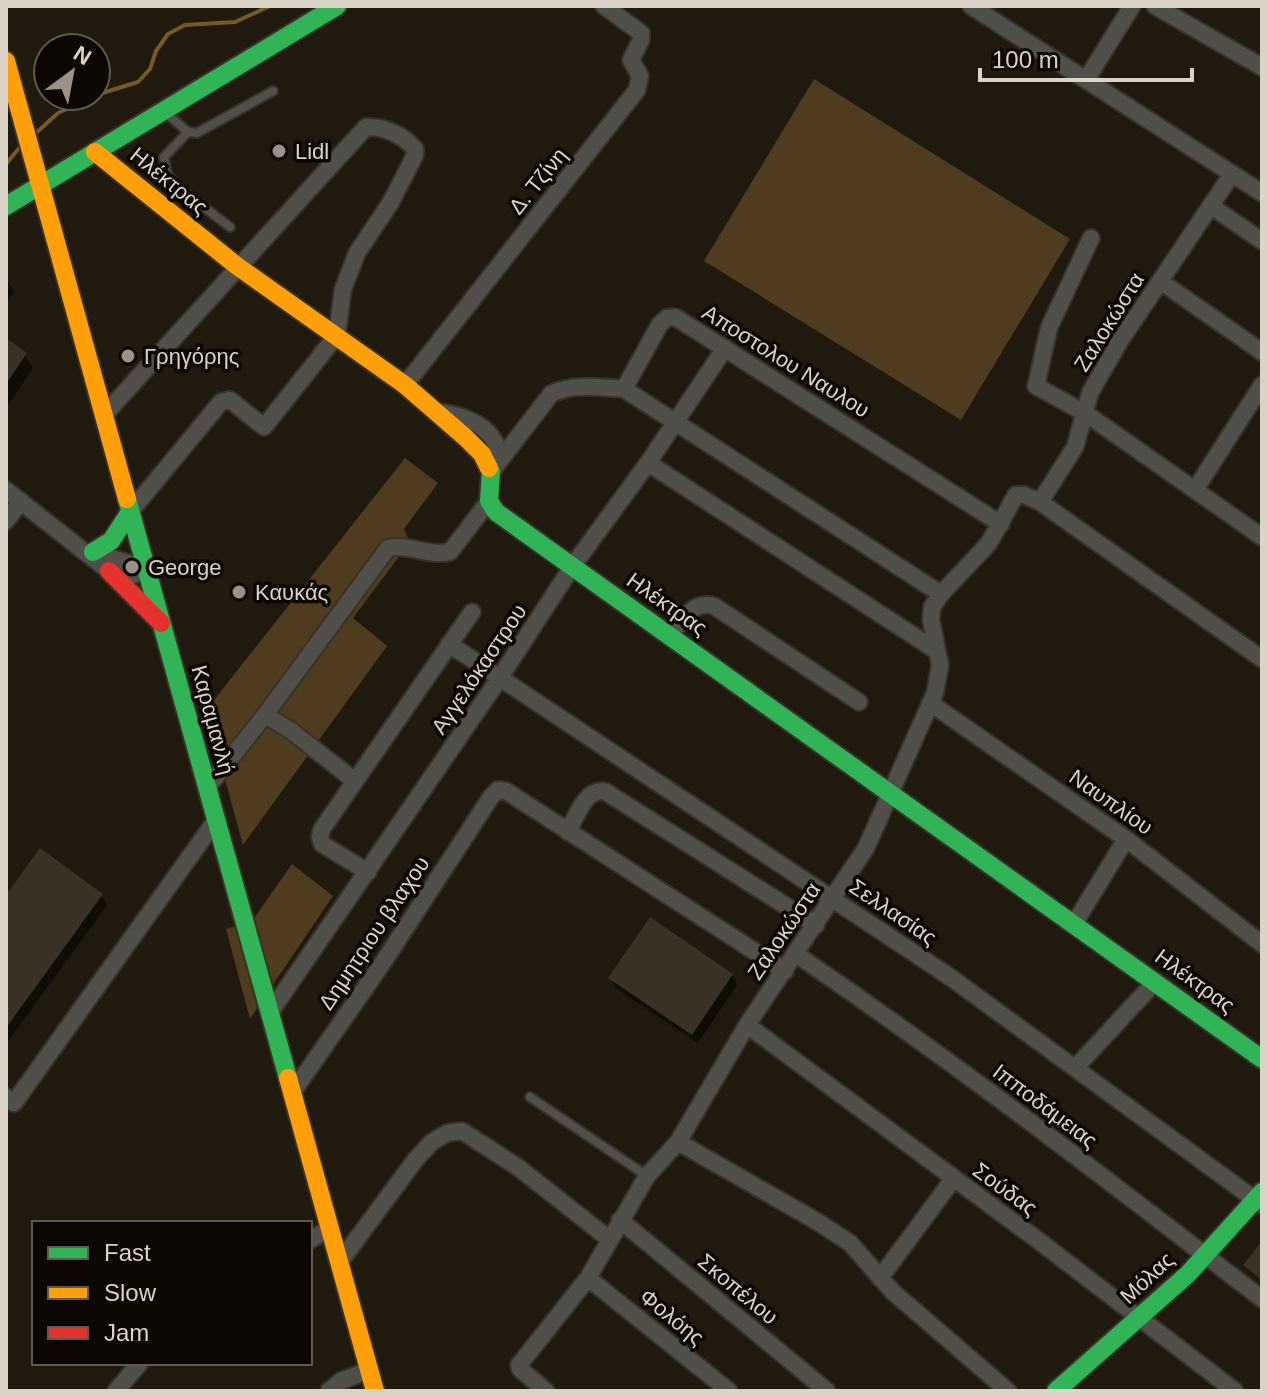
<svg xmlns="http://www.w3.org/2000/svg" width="1268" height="1397" viewBox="0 0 1268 1397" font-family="Arial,sans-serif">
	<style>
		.green { fill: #4f3c1e }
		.shadow { fill: #0007 }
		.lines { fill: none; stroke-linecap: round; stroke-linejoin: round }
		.stream { stroke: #765926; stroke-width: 4 }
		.building { fill: #3a3325 }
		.lane-casing { stroke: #38322a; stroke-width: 12 }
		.street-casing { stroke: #38322a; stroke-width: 20 }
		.fast-casing { stroke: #38322a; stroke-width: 22 }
		.slow-casing { stroke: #38322a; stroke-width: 22 }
		.jam-casing { stroke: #38322a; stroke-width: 22 }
		.lane { stroke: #514f4a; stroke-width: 8 }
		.street { stroke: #514f4a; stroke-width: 16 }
		.fast { stroke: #30b455; stroke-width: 18 }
		.slow { stroke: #ff9f0a; stroke-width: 18 }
		.jam { stroke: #e5322d; stroke-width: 18 }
		.poi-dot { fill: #9a9286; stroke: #0c0702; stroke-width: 3 }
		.labels { text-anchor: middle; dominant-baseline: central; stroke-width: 7; stroke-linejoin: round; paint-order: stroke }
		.poi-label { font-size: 22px; fill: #dcd3c7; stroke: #0c0702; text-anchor: start }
		.street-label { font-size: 22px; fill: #dcd3c7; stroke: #0c0702 }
	</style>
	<rect width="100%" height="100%" fill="#1f190e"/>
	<path class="green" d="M814,79L1070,239L961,420L704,261Z
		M405,458L438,483L404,529L410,542L353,618L387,646L243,845L206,710Z
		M292,864L333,896L250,1019L226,929L252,921Z"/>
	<path class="shadow" d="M6,278L14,292L6,303Z
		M6,340L25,355L33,368L6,408Z
		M101,895L107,905L6,1044V898Z
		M732,975L737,985L698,1043L616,988L610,978Z"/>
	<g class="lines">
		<path class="stream" d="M96,95L138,82L150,69L156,51L168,34L185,25L235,22L270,6
			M36,133L58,113L94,96
			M6,164L20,147"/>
	</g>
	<path class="building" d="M6,338L27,353L6,384Z
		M40,848L103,894L6,1028V895Z
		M650,917L733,974L692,1035L608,978Z
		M1262,1241V1280L1243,1265Z"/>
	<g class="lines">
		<g class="lane-casing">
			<path id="lane" d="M166,113L188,132L197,133L273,91
				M188,132L164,157L167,174L180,189L230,227
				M530,1097L647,1176"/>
		</g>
		<g class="street-casing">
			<path id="street" d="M971,6L1262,193
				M1155,6L1262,67
				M1086,80L1132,6
				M1211,206L1262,241
				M1091,238L1049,328L1036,386L1085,413L1262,537
				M1160,281L1262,352
				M405,385L637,90L640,76L631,60L641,40V33L604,6
				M437,412C466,415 497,427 500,460
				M104,415L366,127C384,126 403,135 415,149V155L391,202L357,253L343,289L337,335L264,427L230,400L221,402L130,512
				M648,463L937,651
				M491,472L551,394C571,383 602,387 624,389
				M6,490L109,571L133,575L148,569
				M1195,490L1262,385
				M1040,502L1075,447L1090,393L1098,379L1120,341L1232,174
				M6,521L21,501
				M91,552L148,569
				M941,594L624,389L660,324L667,318L675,317L1001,524
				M669,635C682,621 694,599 714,606L859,702
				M449,644L950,977L1261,1204
				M930,703L1126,839L1262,944
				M265,715L290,730L355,781
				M207,788L265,715L388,548C407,543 429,557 450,552L489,501
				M568,832C576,817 586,786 606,792L816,925
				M368,872L322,844L320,837L322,829L472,612
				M1074,924L1126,839
				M797,955C956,1063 1109,1181 1262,1299
				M269,1014L499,679L572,567L648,463L725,348
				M747,1025L1039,1241L1235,1391
				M1076,1067L1155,982
				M292,1093L384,961L491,797L498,790L506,791L785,971
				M6,1097L14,1103L216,820
				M678,1142L818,1222L850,1243L893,1292L1008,1391
				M620,1220L827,1391
				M310,1240L330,1228
				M339,1263L416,1159L432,1142L447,1133L462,1131L519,1168L609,1239
				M588,1278L729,1391
				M880,1278L954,1178
				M116,1391L140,1363
				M329,1391L341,1381L369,1370
				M546,1391L520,1369L519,1365L588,1278L647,1176L678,1142L747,1025L866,848L935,693L940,665L931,620L932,607L941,594L989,543L1016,495H1024L1040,502L1262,659"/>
		</g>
		<g class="fast-casing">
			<path id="fast" d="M6,206L337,6
				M489,468L491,472L489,501L496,512L1262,1059
				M127,499L288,1078
				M93,552L111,541L130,512
				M1056,1391L1188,1274L1262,1192"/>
		</g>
		<g class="slow-casing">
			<path id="slow" d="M6,61L127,499
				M95,152L237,266L405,385L466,438L482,454L489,468
				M288,1078L375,1391"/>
		</g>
		<g class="jam-casing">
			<path id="jam" d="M109,571L161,623"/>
		</g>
		<use href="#lane" class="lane"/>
		<use href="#street" class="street"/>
		<use href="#fast" class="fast"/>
		<use href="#slow" class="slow"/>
		<use href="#jam" class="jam"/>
	</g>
	<g class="poi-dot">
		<circle cx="279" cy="151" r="8"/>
		<circle cx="128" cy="356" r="8"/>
		<circle cx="132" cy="567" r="8"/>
		<circle cx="239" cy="592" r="8"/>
	</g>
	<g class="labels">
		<g class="poi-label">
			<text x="295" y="151">Lidl</text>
			<text x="144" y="356">Γρηγόρης</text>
			<text x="148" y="567">George</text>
			<text x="255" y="592">Καυκάς</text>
		</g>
		<g class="street-label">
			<text transform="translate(169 181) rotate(39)">Ηλέκτρας</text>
			<text transform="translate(538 181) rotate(-51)">Δ. Τζίνη</text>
			<text transform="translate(1109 322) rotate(-58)">Ζαλοκώστα</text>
			<text transform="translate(786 361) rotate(32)">Αποστολου Ναυλου</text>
			<text transform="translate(667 604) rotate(35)">Ηλέκτρας</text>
			<text transform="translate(479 669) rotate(-56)">Αγγελόκαστρου</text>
			<text transform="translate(213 720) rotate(75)">Καραμανλή</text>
			<text transform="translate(1111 802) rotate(35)">Ναυπλίου</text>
			<text transform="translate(893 912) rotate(34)">Σελλασίας</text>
			<text transform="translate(784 931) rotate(-56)">Ζαλοκώστα</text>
			<text transform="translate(374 933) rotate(-56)">Δημητριου βλαχου</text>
			<text transform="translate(1195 981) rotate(36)">Ηλέκτρας</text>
			<text transform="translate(1045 1106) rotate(37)">Ιπποδάμειας</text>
			<text transform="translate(1005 1189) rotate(36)">Σούδας</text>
			<text transform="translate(1147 1278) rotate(-43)">Μόλας</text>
			<text transform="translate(738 1289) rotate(40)">Σκοπέλου</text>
			<text transform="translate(672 1317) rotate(39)">Φολόης</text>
		</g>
	</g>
	<rect width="1268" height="1397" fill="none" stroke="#dcd3c7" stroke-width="16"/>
	<rect x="32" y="1221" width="280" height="144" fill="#0c0702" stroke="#5f5951" stroke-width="2"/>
	<rect x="48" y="1247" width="40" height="12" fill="#30b455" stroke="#5f5951" stroke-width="2"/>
	<text x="104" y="1261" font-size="24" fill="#dcd3c7">Fast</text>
	<rect x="48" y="1287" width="40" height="12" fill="#ff9f0a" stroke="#5f5951" stroke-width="2"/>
	<text x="104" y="1301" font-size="24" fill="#dcd3c7">Slow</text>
	<rect x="48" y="1327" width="40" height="12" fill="#e5322d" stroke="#5f5951" stroke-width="2"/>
	<text x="104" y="1341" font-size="24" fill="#dcd3c7">Jam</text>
	<g transform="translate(72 72) rotate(32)"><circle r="38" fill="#0c0702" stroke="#5f5951" stroke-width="2"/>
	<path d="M0-6L14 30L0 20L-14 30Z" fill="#9a9286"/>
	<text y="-12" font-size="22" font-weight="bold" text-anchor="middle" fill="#dcd3c7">N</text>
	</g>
	<path d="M980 68v12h212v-12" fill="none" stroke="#dcd3c7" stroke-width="4"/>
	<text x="992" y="68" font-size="24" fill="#dcd3c7" stroke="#0c0702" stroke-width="6" paint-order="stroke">100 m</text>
</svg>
